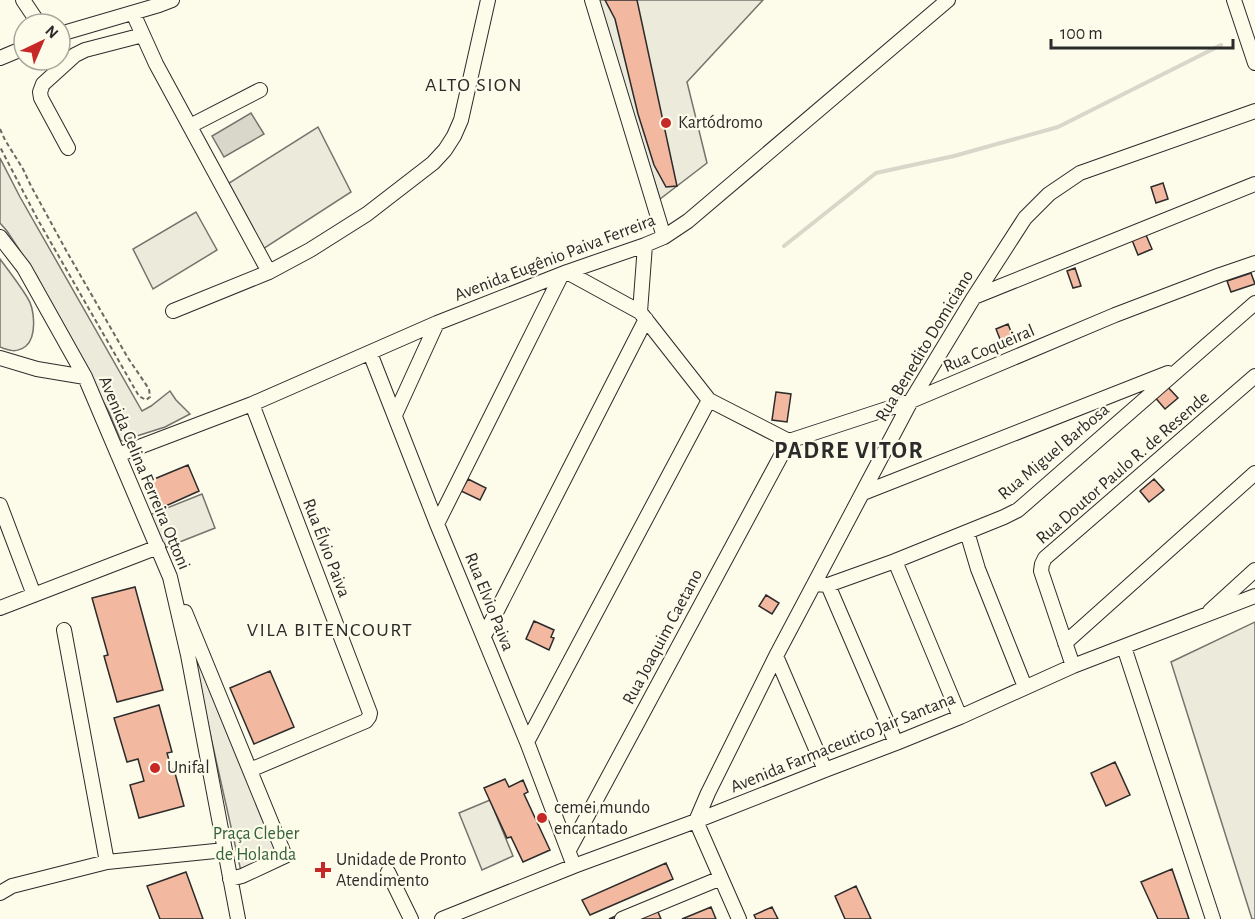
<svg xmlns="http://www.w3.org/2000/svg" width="1255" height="919" viewBox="0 0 1255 919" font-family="'Alegreya Sans',sans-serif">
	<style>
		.green { fill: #ecebdb; stroke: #74746e; stroke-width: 1.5 }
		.water { fill: #d8d7c9; stroke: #74746e; stroke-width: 1.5 }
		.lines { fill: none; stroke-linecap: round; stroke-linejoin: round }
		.stream { stroke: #d8d7c9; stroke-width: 4 }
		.building { fill: #f2b8a0; stroke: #2b2b2b; stroke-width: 1.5 }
		.minor-casing { stroke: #2b2b2b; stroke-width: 16 }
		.path { stroke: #6a6964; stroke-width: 2; stroke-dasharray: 4.5 3; stroke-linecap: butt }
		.minor { stroke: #fdfbea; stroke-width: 14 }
		.poi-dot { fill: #c62828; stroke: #fdfbea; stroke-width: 2 }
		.labels { text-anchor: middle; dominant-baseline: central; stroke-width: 4.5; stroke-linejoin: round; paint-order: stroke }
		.poi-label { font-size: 18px; fill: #2b2b2b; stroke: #fdfbea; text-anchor: start }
		.street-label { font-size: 18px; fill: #2b2b2b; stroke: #fdfbea }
		.park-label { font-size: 18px; fill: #34623c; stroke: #fdfbea }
		.neighbourhood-label { font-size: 20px; letter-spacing: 1.5px; fill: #2b2b2b; stroke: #fdfbea }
		.district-label { font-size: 24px; font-weight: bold; letter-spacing: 1.5px; fill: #2b2b2b; stroke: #fdfbea }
	</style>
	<rect width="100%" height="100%" fill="#fdfbea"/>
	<path class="green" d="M598,0H763L687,82L707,163L660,199Z
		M318,127L351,192L263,249L226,185Z
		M0,158L20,197L142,411L151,406L170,391L176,400L190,414L165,427L121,441L109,412L49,304L38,278L7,231L0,223Z
		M196,212L217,250L153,289L133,249Z
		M0,259C9,271 19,284 27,297C35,309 37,336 26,346C17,353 9,351 0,347Z
		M202,494L215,528L162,549L147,516Z
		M182,608L285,856L242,876Z
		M1255,622V919H1252L1171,662Z
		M490,800L513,856L482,870L459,813Z"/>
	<path class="water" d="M251,113L264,134L224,157L212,136Z"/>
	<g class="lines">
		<path class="stream" d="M784,246L876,173L954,156L1058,127L1221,45"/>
	</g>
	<path class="building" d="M605,0H637L677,186L666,187L654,165L638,114L615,19Z
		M1163,183L1168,199L1156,203L1151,187Z
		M1146,235L1152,249L1138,255L1132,240Z
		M1075,268L1081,286L1073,288L1067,271Z
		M1251,273L1255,284L1231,292L1227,281Z
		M1008,324L1014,339L1002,344L996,329Z
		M1165,384L1178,398L1165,409L1153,395Z
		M776,392L791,394L787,422L772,420Z
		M188,465L199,491L159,509L147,482Z
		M468,479L486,488L480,500L461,491Z
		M1154,479L1164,490L1149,502L1140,491Z
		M135,587L163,690L117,702L104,656L108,655L92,598Z
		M766,595L779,603L772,614L759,606Z
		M534,621L554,630L551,637L554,638L549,650L526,639Z
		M270,671L294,727L254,744L230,688Z
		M159,705L172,752L167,753L173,774L175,773L184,806L139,818L130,785L144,781L138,759L127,762L114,718Z
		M1115,762L1130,795L1106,806L1091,773Z
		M505,779L509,787L523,780L528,792L524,794L550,850L523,862L511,837L507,838L484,788Z
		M666,863L673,879L590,915L582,900Z
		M1172,869L1189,919H1158L1141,882Z
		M186,872L203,919H160L147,886Z
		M856,886L871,919H845L835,896Z
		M653,900L661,919H609Z
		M711,907L716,919H682Z
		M772,907L778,919H756L754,915Z"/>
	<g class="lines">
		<g class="minor-casing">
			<path id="minor" d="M23,0L39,24
				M592,0L664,237
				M1234,0L1255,63
				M133,13L156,64L269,272
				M60,34L159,5L172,0
				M0,58L24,48
				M190,126L260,90
				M68,148L41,98L40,92L43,84L75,55L85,50L143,35
				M0,237L24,268L85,377L170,577L188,655L238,919
				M567,272L640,312L709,400L789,441L911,401L1115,315L1220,275L1255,263
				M974,297L1255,184
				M173,311L269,272L310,250L367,214L433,163L445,150L454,136L461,120L488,0
				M640,312L645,245
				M370,353L437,524L527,742L574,866
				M0,358L37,369L85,377
				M395,415L437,323
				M118,455L252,404L437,323L567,272L645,245L664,237L688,221L948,0
				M863,493L1168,373
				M0,505L34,595
				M437,524L562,274
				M967,532L978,569L1025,687
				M895,561L960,717
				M814,584L828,585L895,561L1004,517L1018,510L1255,303
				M828,585L896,743
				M0,608L158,547
				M1210,611L1255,570
				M185,612L285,856L242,876L230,879
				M64,630L107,862
				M484,636L646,319
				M1065,643L1255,473
				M1124,647L1213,919
				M776,656L825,770
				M1073,666L1041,571L1042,564L1045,558L1255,376
				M527,742L709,400
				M250,770L366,721L369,717L370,713L252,404
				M569,850L789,441
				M388,872L411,919
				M0,893L12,886L107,862L225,850
				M442,919L574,866L696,821L825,770L896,743L960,717L1073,666L1255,596
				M622,919L721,878
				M739,919L696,821L708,793L776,656L911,401L974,297L1025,218L1049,194L1080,173L1255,111"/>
		</g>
		<path class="path" d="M0,129L5,140L23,169L31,186L67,252L128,358L149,389L150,397L146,400L139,396L136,391L38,220L0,147"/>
		<use href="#minor" class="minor"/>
	</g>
	<g class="poi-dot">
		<circle cx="666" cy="123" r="6"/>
		<circle cx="155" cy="768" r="6"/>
		<circle cx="542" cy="818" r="6"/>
		<path d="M320 861h6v6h6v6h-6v6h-6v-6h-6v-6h6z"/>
	</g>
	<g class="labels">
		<g class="poi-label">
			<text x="678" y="123">Kartódromo</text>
			<text x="167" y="768">Unifal</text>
			<text x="554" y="808">cemei mundo<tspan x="554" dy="21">encantado</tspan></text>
			<text x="336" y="860">Unidade de Pronto<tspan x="336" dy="21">Atendimento</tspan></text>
		</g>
		<g class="street-label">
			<text transform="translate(555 258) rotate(-21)">Avenida Eugênio Paiva Ferreira</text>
			<text transform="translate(925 346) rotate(-59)">Rua Benedito Domiciano</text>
			<text transform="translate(989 349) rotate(-23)">Rua Coqueiral</text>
			<text transform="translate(1054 452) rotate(-40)">Rua Miguel Barbosa</text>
			<text transform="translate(1123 468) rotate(-41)">Rua Doutor Paulo R. de Resende</text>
			<text transform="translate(144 473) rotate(67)">Avenida Celina Ferreira Ottoni</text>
			<text transform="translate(326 548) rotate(69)">Rua Élvio Paiva</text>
			<text transform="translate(489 602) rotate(68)">Rua Elvio Paiva</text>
			<text transform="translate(663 637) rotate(-62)">Rua Joaquim Caetano</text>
			<text transform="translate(843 743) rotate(-22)">Avenida Farmaceutico Jair Santana</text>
		</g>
		<g class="park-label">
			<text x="256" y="834">Praça Cleber<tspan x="256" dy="21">de Holanda</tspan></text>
		</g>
		<g class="neighbourhood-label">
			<text x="474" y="85">ALTO SION</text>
			<text x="330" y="630">VILA BITENCOURT</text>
		</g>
		<g class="district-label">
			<text x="849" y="451">PADRE VITOR</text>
		</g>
	</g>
	<g transform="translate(42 42) rotate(44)"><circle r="28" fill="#fdfbea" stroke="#a9a89e" stroke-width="1.5"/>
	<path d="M0-4.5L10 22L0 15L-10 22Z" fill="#c62828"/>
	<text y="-9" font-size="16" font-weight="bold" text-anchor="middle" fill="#2b2b2b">N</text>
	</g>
	<path d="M1051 39v9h182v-9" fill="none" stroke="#2b2b2b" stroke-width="3"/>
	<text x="1060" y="39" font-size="18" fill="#2b2b2b" stroke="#fdfbea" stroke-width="4.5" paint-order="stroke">100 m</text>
</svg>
